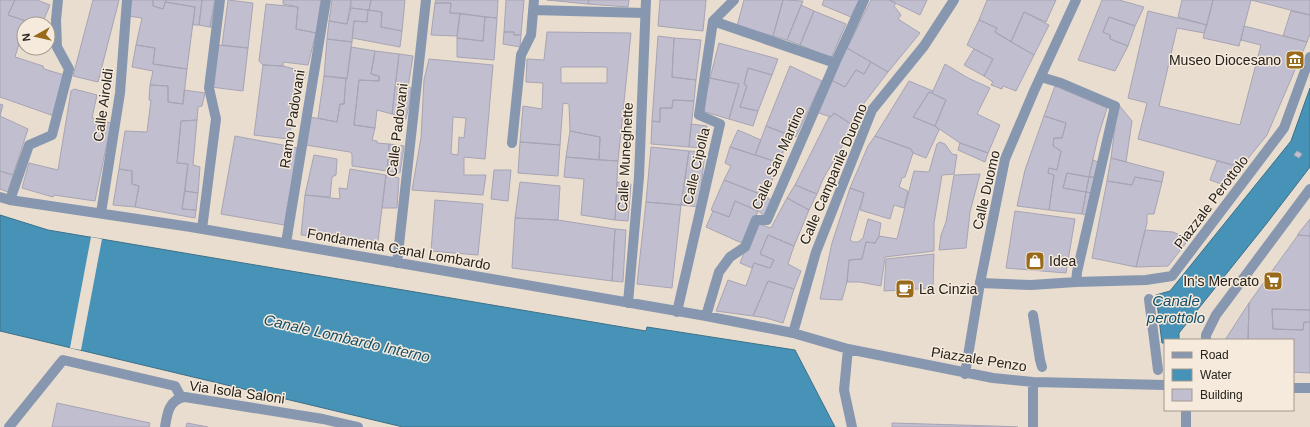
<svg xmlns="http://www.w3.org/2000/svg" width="1310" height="427" viewBox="0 0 1310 427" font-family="Arial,sans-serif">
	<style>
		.water { fill: #4792b7; stroke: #3d7088 }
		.pier { fill: #e8ddce }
		.building { fill: #c1bfcf; stroke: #a7a4b4; fill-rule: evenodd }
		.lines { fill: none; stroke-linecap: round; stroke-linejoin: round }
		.pedestrian { stroke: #8897b0; stroke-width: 10 }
		.minor { stroke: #8897b0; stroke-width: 10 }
		.labels { text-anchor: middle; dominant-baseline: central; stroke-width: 3; stroke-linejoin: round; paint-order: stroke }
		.poi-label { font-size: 14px; fill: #25211c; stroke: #f5eadb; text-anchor: end }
		.street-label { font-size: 14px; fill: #25211c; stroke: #f5eadb }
		.water-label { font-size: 15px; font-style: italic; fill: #124f69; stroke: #f5eadb }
	</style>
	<rect width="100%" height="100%" fill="#e8ddce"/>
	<path class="water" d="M1310,88V167L1267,223L1179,333V340H1165V343H1162L1156,295L1170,291L1291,141Z
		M0,215L48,230L646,331L647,327L795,350L835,427H403L0,331Z"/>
	<path class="pier" d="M91,237L102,239L81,350L70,348Z"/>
	<path class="building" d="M0,0H15L8,15L26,21L15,57L43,66L44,69L64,75L54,116L0,97Z
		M15,0H37L50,5L42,24L26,21L8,15Z
		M93,0H119L98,82L73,76Z
		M132,0H153V6L163,9L165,2L195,7L187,69L153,64L155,48L136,45L142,18L128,16Z
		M153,0H166L163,9L153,6Z
		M166,0H202L199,25H193L195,7L165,2Z
		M202,0H215L210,27L199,25Z
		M215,0H217L213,27H210Z
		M228,0L253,3L248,48L222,45Z
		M283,0H321L316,33L296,29L298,7L283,4Z
		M332,0H351L347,24L329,21Z
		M351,0H371L369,10L382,12L381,27L402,31L400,47L352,38L354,21L367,22L368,10L351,8Z
		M371,0H405L402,31L381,27L382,12L369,10Z
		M436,0H498L497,18L450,13L451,3H435Z
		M506,0H524L521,35H514V32H504Z
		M547,0H589L588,4Z
		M589,0H629L628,7L588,4Z
		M660,0H706L703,31L658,26Z
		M744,0H783L773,36L737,26Z
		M783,0L803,1L787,40L773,36Z
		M824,0H859L851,17L822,5Z
		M871,0H889L896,3L894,6L901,15L898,19L920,33L888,72L847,48Z
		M889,0H927L920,15Z
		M987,0H1056L1046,22L1024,12L1011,42L995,32L997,28L979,20Z
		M1102,0H1119L1144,7L1135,26L1109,17L1103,32L1110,35V39L1128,46L1115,71L1078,60Z
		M1182,0H1213L1207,25L1178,17Z
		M1213,0H1310V15L1251,0L1239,46L1203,38Z
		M435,3H451L450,13H460L457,36L431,35Z
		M266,4L298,7L296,29L316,33L308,65L283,62V66L263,65L259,61Z
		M801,5L814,11L800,45L787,40Z
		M351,8L368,10L367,22L354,21L352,42L327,39L329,21L347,24Z
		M814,11L846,24L831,58L800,45Z
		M1148,11L1207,25L1204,33L1177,28L1159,106L1240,125L1261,45L1241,40L1244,26L1307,42L1267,135L1241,167L1138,139L1147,103L1128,98Z
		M1291,11L1310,15V34L1307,42L1283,36Z
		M1024,12L1049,25L1034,55L1011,42Z
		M460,13L485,17L483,41L457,38Z
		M485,17L497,18L494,60L457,57V38L483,41Z
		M1109,17L1135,26L1128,46L1110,39V35L1103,32Z
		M979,20L997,28L995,32L1034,55L1016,91L1003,86L1002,89L991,85L993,82L984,76L993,59L967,45Z
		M504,32H514V35H521L520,47L503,44Z
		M547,32L631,33L618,161L599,160L600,137L570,131L569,104L563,103L560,145L520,142L523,106L542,109L543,83L526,82L527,59L544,60ZM561,67H607V83H561Z
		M658,36L674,38L672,77L696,80L694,101L673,100L672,108H660V122L652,121Z
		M674,38L701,40L696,80L672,77Z
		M327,39L352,42L347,79L324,76Z
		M719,43L778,59L772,75L748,68L744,84L747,86L740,107L758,111L753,126L729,119L739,84L710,78Z
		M136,45L155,48L153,64L187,69L183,104L168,102V86L150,85L153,71L132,67Z
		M217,45L248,48L243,91L211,87Z
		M351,47L375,51L371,74L379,76V81L359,80L354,125L375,128L372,140L377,141V143L389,144L387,171L352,166V154L350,152L306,145L310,117L337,122L340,104H344L346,78L347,79Z
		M847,48L871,62L864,74L856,70L845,87L831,80Z
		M974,49L993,59L984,76L964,65Z
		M375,51L399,54L392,114L377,110L375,128L354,125L359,80L379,81V76L371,74Z
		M399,54L413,56L408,87L411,88L410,101L406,119L392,114Z
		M429,59L493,65L485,159L464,157V175H486L483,195L412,190L421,138L424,80ZM453,117L466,118L464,138L459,137L458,155L451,154Z
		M871,62L888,72L858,111L861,114L854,126L834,113L831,117L816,112L831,80L845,87L856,70L864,74Z
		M945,64L968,78L990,88L977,114L1000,125L988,153L960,143L935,126L946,100L932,93Z
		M263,65L283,66L306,72L288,139L254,135Z
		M790,66L822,81L796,137L766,126Z
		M748,68L772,75L758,111L740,107L747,86L744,84Z
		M324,76L346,78L344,104H340L337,122L318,118Z
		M710,78L739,84L729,119L702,111Z
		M909,81L933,91L932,93L929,92L913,117L935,126L939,130L926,158L913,153L911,149L875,136Z
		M150,85L168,86V102L183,104L184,90L205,93L202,106L198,107L197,120L181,121L177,163L188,164L182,209L196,210L195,218L135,207L139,186L132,184V171L119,169L125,131L147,132L151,100H149Z
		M1055,86L1107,108L1098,137L1089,177L1067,173L1063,188L1086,192L1082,214L1049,210L1054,175L1048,173L1049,168L1057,170L1061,151L1053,146L1054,138H1062L1066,123L1044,116Z
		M74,89L97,95L92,118L111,123L95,201L54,195L53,197L22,188L29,163L58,170L71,91Z
		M929,92L946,100L935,126L913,117Z
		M673,100L694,101L689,147L651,144L652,121L660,122V108H672Z
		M0,104L3,105L0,116Z
		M1118,104L1132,121L1126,162L1111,158Z
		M834,113L854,126L823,179L817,194L795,185L829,117H831Z
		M0,116L28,129L13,175L0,171Z
		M1044,116L1066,123L1062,138H1054L1053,146L1061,151L1057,170L1049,168L1048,173L1054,175L1049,210L1017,206L1025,170Z
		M197,120L193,165L200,167L198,193L185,191L188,164L177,163L181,121Z
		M691,124L707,126L704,148L689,147Z
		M766,126L791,136L784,149L780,163L755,155Z
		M738,130L761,140L755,155L730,147Z
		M570,131L600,137L599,160L566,157Z
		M235,136L298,148L284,225L221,214Z
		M875,136L911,149L913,153L905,177L902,178L899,187L908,191L904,208L894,205L890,219L860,210L864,193L850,188L868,146Z
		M520,142L560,145L558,176L518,173Z
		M940,142L945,144L952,154L957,155L954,174L942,175L934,223V251L885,257L881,286L860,282H847L849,260L862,259L866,242L875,243L879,236L897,239L914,171L929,172L937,144Z
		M960,143L988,153L985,162L958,150Z
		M389,144L404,146L400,173L387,171Z
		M651,147L689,151L681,205L646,202Z
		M730,147L780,163L765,196L724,180L731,166L725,163Z
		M689,151L705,152L699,207L681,205Z
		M1297,151L1302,154L1299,158L1294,155Z
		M314,155L337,159L336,175L332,177L330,197L305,195Z
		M566,157L618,161L615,220L581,215L584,179L564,177Z
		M1111,158L1164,172L1162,182L1135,177L1132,185L1107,181Z
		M1093,160L1098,162L1095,177H1089Z
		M1217,161L1241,167L1227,186L1210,180Z
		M119,169L132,171V184L139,186L135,207L113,205Z
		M350,169L386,175L378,241L301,235L305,195L340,199L339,188L347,189Z
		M494,170H511L508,201L491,199Z
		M0,171L13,175L8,192L0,189Z
		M1067,173L1089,177L1086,192L1063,188Z
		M980,174L970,212L966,248L939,250L941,235L946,222L954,175Z
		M386,175L399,178L397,208H382Z
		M1089,177H1095L1091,193L1086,192Z
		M1135,177L1162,182L1154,214H1147V223L1136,267L1092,258L1107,181L1132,185Z
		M724,180L765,196L758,211L735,201L729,217L711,210Z
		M520,182L560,186L558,220L515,218Z
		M617,182L631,184L628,221L615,220Z
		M795,185L817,194L809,210L787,198Z
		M850,188L864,193L850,240L853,242H858L863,238L868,219L881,223L879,236L875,243L866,242L862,259L849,260L847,282L842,300L820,299L832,243Z
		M185,191L198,193L196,210L182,209Z
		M1086,192L1091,193L1087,215L1082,214Z
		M765,196L773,201L765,216L758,211Z
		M787,198L809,210L794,246L768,235L760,254L774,260L770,268L754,263L752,268L740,263L756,223L771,228Z
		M435,200L483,204L478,255L431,251Z
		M735,201L758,211L744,244L706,227L713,211L729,217Z
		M646,202L681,205L672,288L637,284Z
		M1015,211L1075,219L1066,273L1006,268Z
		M515,218L558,220L615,229L612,281L512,268Z
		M1310,219V236L1298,235V234Z
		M615,229L626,230L623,282L612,281Z
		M1145,230L1173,232L1189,239L1168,266L1136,267Z
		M768,235L794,246L788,264L801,271L794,289L768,281L753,316L716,311L728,280L746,286L754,263L770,268L774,260L760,254Z
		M1298,235L1310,236V310L1272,309L1273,329L1303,330L1304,322H1310V373L1293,372V340H1248L1249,303Z
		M934,254L933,288L884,291L886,259Z
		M768,281L794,289L783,323L766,318L753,316Z
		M1193,296L1200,300L1197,305L1190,302Z
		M1249,303L1248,340H1225Z
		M1272,309L1310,310V322H1304L1303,330L1273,329Z
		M57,403L150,423L149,427H52Z
		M187,423L208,427H186Z
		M892,423L993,426L1018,427H892Z"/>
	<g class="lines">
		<path class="pedestrian" d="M1076,282L1146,280L1172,276L1284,128L1310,57
			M980,283L1031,285L1076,282L1077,272L1115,106L1061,83L1041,77
			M1149,299L1158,370
			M1033,315L1040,360L1042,367
			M9,427L63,360L175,386L181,397"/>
		<path class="minor" d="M533,10L645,13
			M713,21L835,63L864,0
			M512,143L521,55L531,35L534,0
			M0,197L10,200L191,227L706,316L793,333L848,349L993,378L1033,382L1165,385
			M10,200L29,145L52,135L69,69L57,47L56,20L58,0
			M101,213L120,93L127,0
			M202,229L216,119L209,88L220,0
			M286,243L326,0
			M397,263L426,0
			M628,303L639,177L646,0
			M677,312L720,124L699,115L713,21L734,0
			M706,316L719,272L730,257L745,247L756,220H767L835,63
			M793,333L816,252L872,110L924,46L954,0
			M1206,340V335L1216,315L1310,189
			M848,349L844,390L852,427
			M965,374L980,283L1005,159L1034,91L1076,0
			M1293,388H1310
			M165,427C167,414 169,399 185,397L323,419L358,427
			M1033,427V382
			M1186,427V410"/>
	</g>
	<defs>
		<g id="museum-square" transform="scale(1)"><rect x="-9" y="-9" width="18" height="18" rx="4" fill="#986a1a" stroke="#f5eadb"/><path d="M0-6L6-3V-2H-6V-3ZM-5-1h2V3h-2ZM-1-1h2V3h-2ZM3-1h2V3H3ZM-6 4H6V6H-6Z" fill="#fff"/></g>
		<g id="shop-square" transform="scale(1)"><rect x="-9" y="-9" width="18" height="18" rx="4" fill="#986a1a" stroke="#f5eadb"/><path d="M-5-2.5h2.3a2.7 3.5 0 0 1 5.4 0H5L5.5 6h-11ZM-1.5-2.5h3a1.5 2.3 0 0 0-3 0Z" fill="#fff"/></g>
		<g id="supermarket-square" transform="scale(1)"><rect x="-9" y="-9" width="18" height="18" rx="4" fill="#986a1a" stroke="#f5eadb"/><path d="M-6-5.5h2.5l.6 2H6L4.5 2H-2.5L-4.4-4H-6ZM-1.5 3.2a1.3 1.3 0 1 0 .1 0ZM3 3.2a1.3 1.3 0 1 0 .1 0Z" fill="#fff"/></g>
		<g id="cafe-square" transform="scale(1)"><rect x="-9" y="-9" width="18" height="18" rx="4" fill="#986a1a" stroke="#f5eadb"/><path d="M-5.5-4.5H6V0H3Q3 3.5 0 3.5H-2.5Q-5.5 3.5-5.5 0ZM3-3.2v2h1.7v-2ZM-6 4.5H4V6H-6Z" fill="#fff"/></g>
	</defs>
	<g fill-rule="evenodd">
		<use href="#museum-square" x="1295" y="60"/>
		<use href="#shop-square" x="1035" y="261"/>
		<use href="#supermarket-square" x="1273" y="281"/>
		<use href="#cafe-square" x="905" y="289"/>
	</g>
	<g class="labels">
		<g class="poi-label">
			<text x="1281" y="60">Museo Diocesano</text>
			<text x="1049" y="261" text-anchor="start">Idea</text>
			<text x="1259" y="281">In's Mercato</text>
			<text x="919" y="289" text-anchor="start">La Cinzia</text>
		</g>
		<g class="street-label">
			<text transform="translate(103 105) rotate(-82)">Calle Airoldi</text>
			<text transform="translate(292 119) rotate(-81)">Ramo Padovani</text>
			<text transform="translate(397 130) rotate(-83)">Calle Padovani</text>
			<text transform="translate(625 157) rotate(-87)">Calle Muneghette</text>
			<text transform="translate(778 158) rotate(-66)">Calle San Martino</text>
			<text transform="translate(696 166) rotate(-77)">Calle Cipolla</text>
			<text transform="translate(833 174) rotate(-67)">Calle Campanile Duomo</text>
			<text transform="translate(986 190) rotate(-77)">Calle Duomo</text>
			<text transform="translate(1211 202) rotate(-53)">Piazzale Perottolo</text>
			<text transform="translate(399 249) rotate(10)">Fondamenta Canal Lombardo</text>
			<text transform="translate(979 359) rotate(9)">Piazzale Penzo</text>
			<text transform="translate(237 392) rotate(8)">Via Isola Saloni</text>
		</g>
		<g class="water-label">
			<text x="1176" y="300">Canale<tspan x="1176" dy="17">perottolo</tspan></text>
			<text transform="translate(347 338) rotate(13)">Canale Lombardo Interno</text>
		</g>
	</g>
	<rect x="1164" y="339" width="130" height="72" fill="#f5eadb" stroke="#a29a8f"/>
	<rect x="1172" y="352" width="20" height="6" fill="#8897b0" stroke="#a29a8f"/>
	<text x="1200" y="359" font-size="12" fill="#25211c">Road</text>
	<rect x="1172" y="369" width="20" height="12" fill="#4792b7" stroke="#a29a8f"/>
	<text x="1200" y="379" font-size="12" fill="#25211c">Water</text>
	<rect x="1172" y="389" width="20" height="12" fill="#c1bfcf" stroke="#a29a8f"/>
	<text x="1200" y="399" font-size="12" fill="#25211c">Building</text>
	<g transform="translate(36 36) rotate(262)"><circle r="19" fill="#f5eadb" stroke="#a29a8f"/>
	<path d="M0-3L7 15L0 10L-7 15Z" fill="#986a1a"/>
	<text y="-6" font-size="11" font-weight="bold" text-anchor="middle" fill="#25211c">N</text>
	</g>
</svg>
